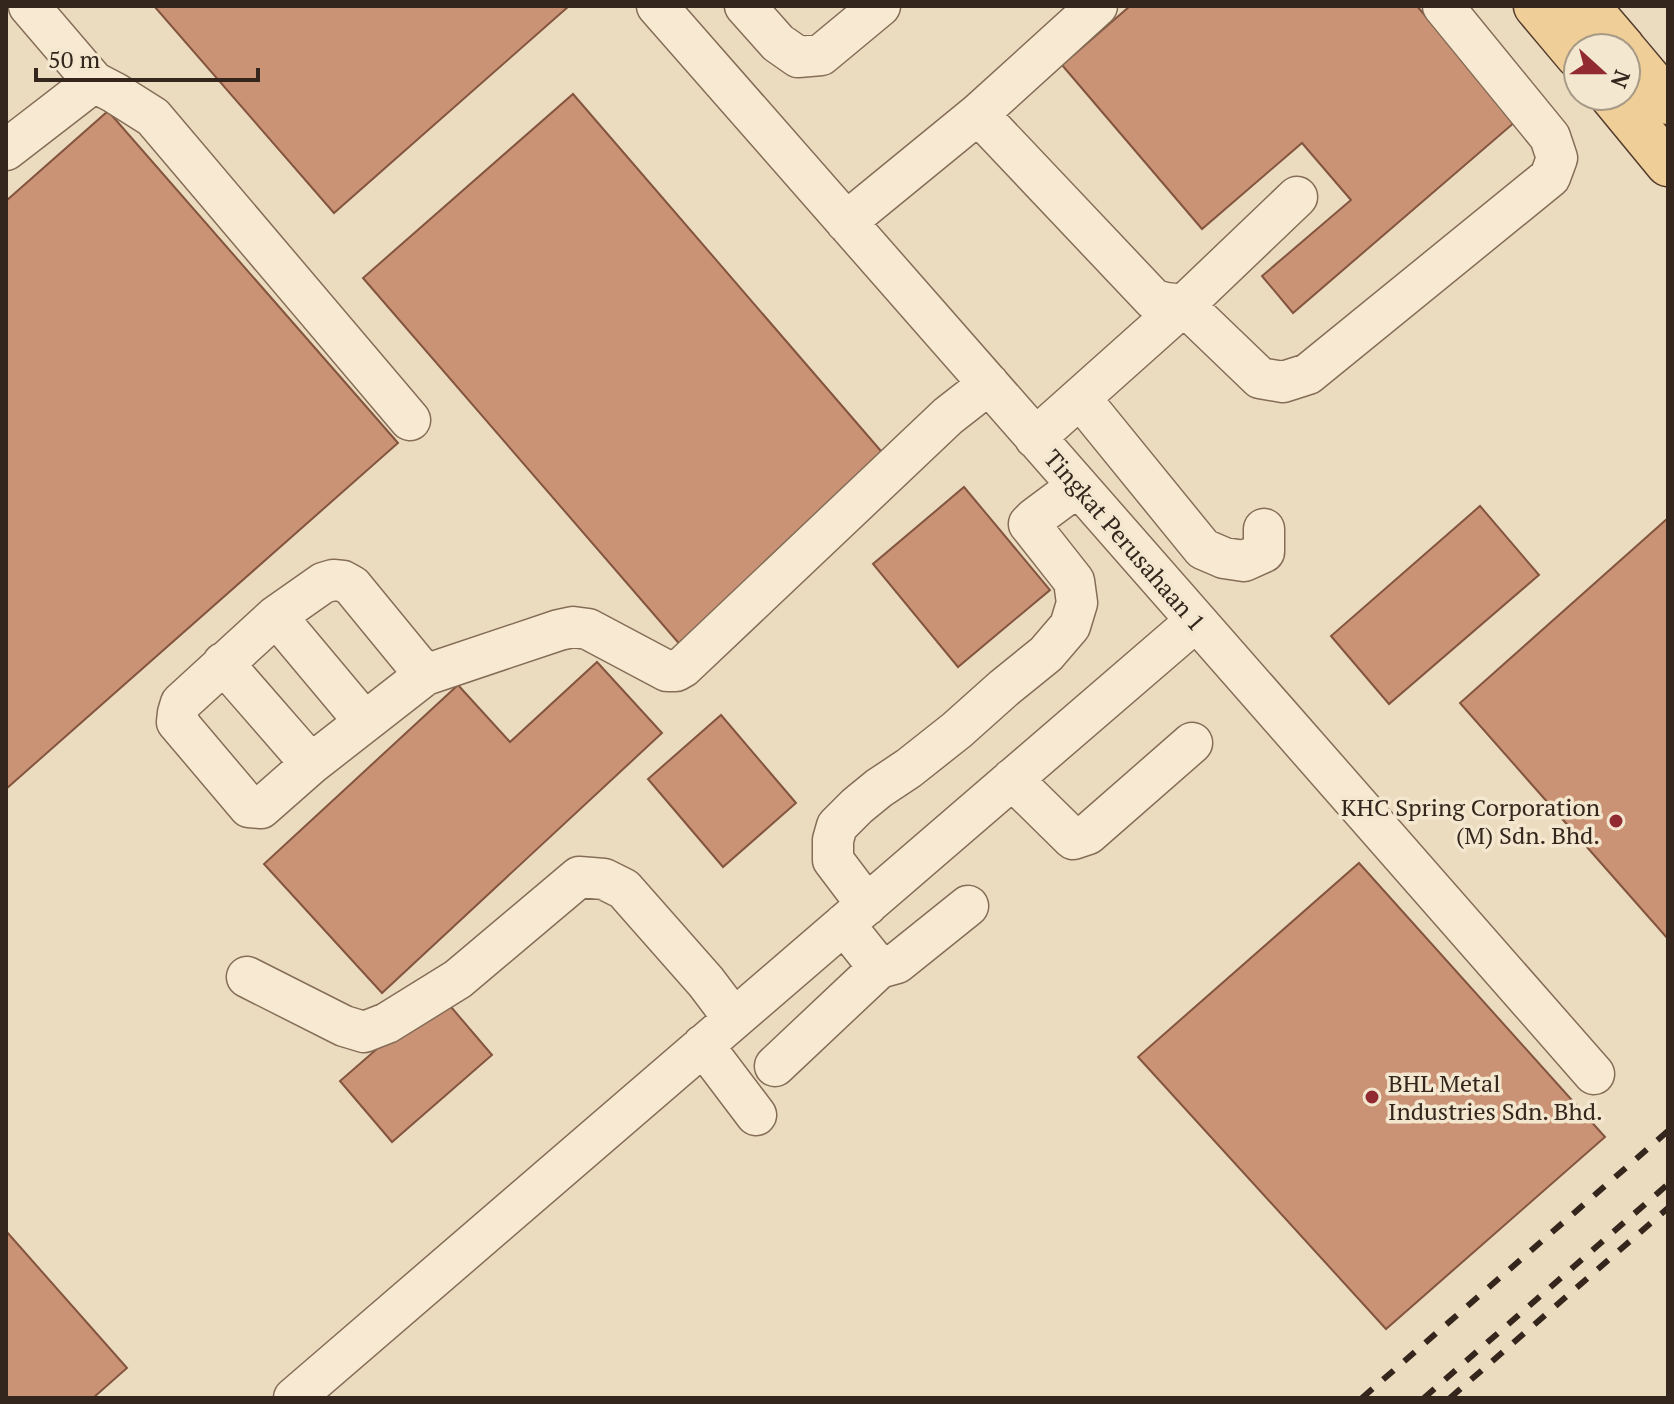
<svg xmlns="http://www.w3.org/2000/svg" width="1674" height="1404" viewBox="0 0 1674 1404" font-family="'PT Serif',serif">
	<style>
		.building { fill: #ca9376; stroke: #83553f; stroke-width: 2 }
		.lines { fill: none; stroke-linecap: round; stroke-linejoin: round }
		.minor-casing { stroke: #856d58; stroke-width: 43 }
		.major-casing { stroke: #523b2d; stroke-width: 47 }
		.minor { stroke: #f8ead2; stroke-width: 40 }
		.major { stroke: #f0ce97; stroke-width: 44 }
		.rail { stroke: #34261c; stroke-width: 6; stroke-dasharray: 14 14; stroke-linecap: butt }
		.poi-dot { fill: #922a32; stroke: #f4e7cf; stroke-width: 3 }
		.labels { text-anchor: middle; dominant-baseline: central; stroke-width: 7; stroke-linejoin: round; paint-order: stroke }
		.street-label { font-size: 24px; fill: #34261c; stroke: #f4e7cf }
		.poi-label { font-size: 24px; fill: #34261c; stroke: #f4e7cf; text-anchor: end }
	</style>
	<rect width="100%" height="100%" fill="#ecdcbf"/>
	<path class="building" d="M154,6H569L334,213Z
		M1130,6H1417L1515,122L1293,313L1262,276L1351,200L1302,143L1202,229L1062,65Z
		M573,94L893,465L683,648L363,278Z
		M108,111L398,443L6,789V201Z
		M964,487L1050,590L958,667L873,564Z
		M1480,506L1539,575L1389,704L1331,636Z
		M1668,518V939L1460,703Z
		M597,662L662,733L382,993L264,864L458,685L510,742Z
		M721,715L796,803L723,867L648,779Z
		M1359,863L1605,1137L1386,1329L1138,1057Z
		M440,994L492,1055L392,1142L340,1081Z
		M6,1231L127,1368L93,1398H6Z"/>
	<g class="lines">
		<g class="minor-casing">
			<path id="minor" d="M29,6L94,82
				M657,6L1594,1074
				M745,6L778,43L798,57L821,55L880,6
				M978,114L1154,300L1166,303L1184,305L1260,378L1283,382L1308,374L1550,177L1557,158L1550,137L1443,6
				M6,150L94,82L115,93L153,117L410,420
				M846,222L978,114L1097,6
				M1080,398L1203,549L1224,558L1244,561L1264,552V529
				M1035,438L1184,305L1297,197
				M276,616L364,721
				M223,663L311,764
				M425,675L352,586L343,581L333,580L323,583L276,616L181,703L178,713L177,722L249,807L261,808L311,764L425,675L559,630L573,627L588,629L667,671H676L683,667L948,416L989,384
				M1012,779L1073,839L1088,834L1192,743
				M867,905L833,860V840L837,826L857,806L879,788L909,768L957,730L1004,688L1046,654L1070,626L1077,603L1074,581L1029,524L1035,518L1078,486
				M844,924L879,968L897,963L968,906
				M247,977L344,1026L364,1032L387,1023L458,979L579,877L604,879L624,889L706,982L734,1019
				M703,1045L756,1115
				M775,1066L879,968
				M294,1398L1196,621"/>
		</g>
		<g class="major-casing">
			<path id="major" d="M1536,6L1578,56
				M1587,6L1623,48
				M1626,52L1668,102
				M1612,96L1668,164"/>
		</g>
		<use href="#minor" class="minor"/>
		<use href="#major" class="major"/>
		<path class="rail" d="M1362,1398L1668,1131
			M1424,1398L1668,1184
			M1450,1398L1668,1208"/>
	</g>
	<g class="poi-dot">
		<circle cx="1616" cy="821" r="8"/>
		<circle cx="1372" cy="1097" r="8"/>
	</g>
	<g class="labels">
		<g class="street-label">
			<text transform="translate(1125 540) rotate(49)">Tingkat Perusahaan 1</text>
		</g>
		<g class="poi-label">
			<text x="1600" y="807">KHC Spring Corporation<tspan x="1600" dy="28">(M) Sdn. Bhd.</tspan></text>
			<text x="1388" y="1083" text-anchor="start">BHL Metal<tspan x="1388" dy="28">Industries Sdn. Bhd.</tspan></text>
		</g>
	</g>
	<rect width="1674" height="1404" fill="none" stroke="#34261c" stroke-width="16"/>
	<g transform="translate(1602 72) rotate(111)"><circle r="38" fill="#f4e7cf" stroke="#a79a87" stroke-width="2"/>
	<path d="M0-6L14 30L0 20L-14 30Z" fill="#922a32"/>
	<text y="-12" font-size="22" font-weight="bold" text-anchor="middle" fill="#34261c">N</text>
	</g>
	<path d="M36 68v12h222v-12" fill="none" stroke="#34261c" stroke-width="4"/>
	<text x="48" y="68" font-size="24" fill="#34261c" stroke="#f4e7cf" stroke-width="6" paint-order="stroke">50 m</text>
</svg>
